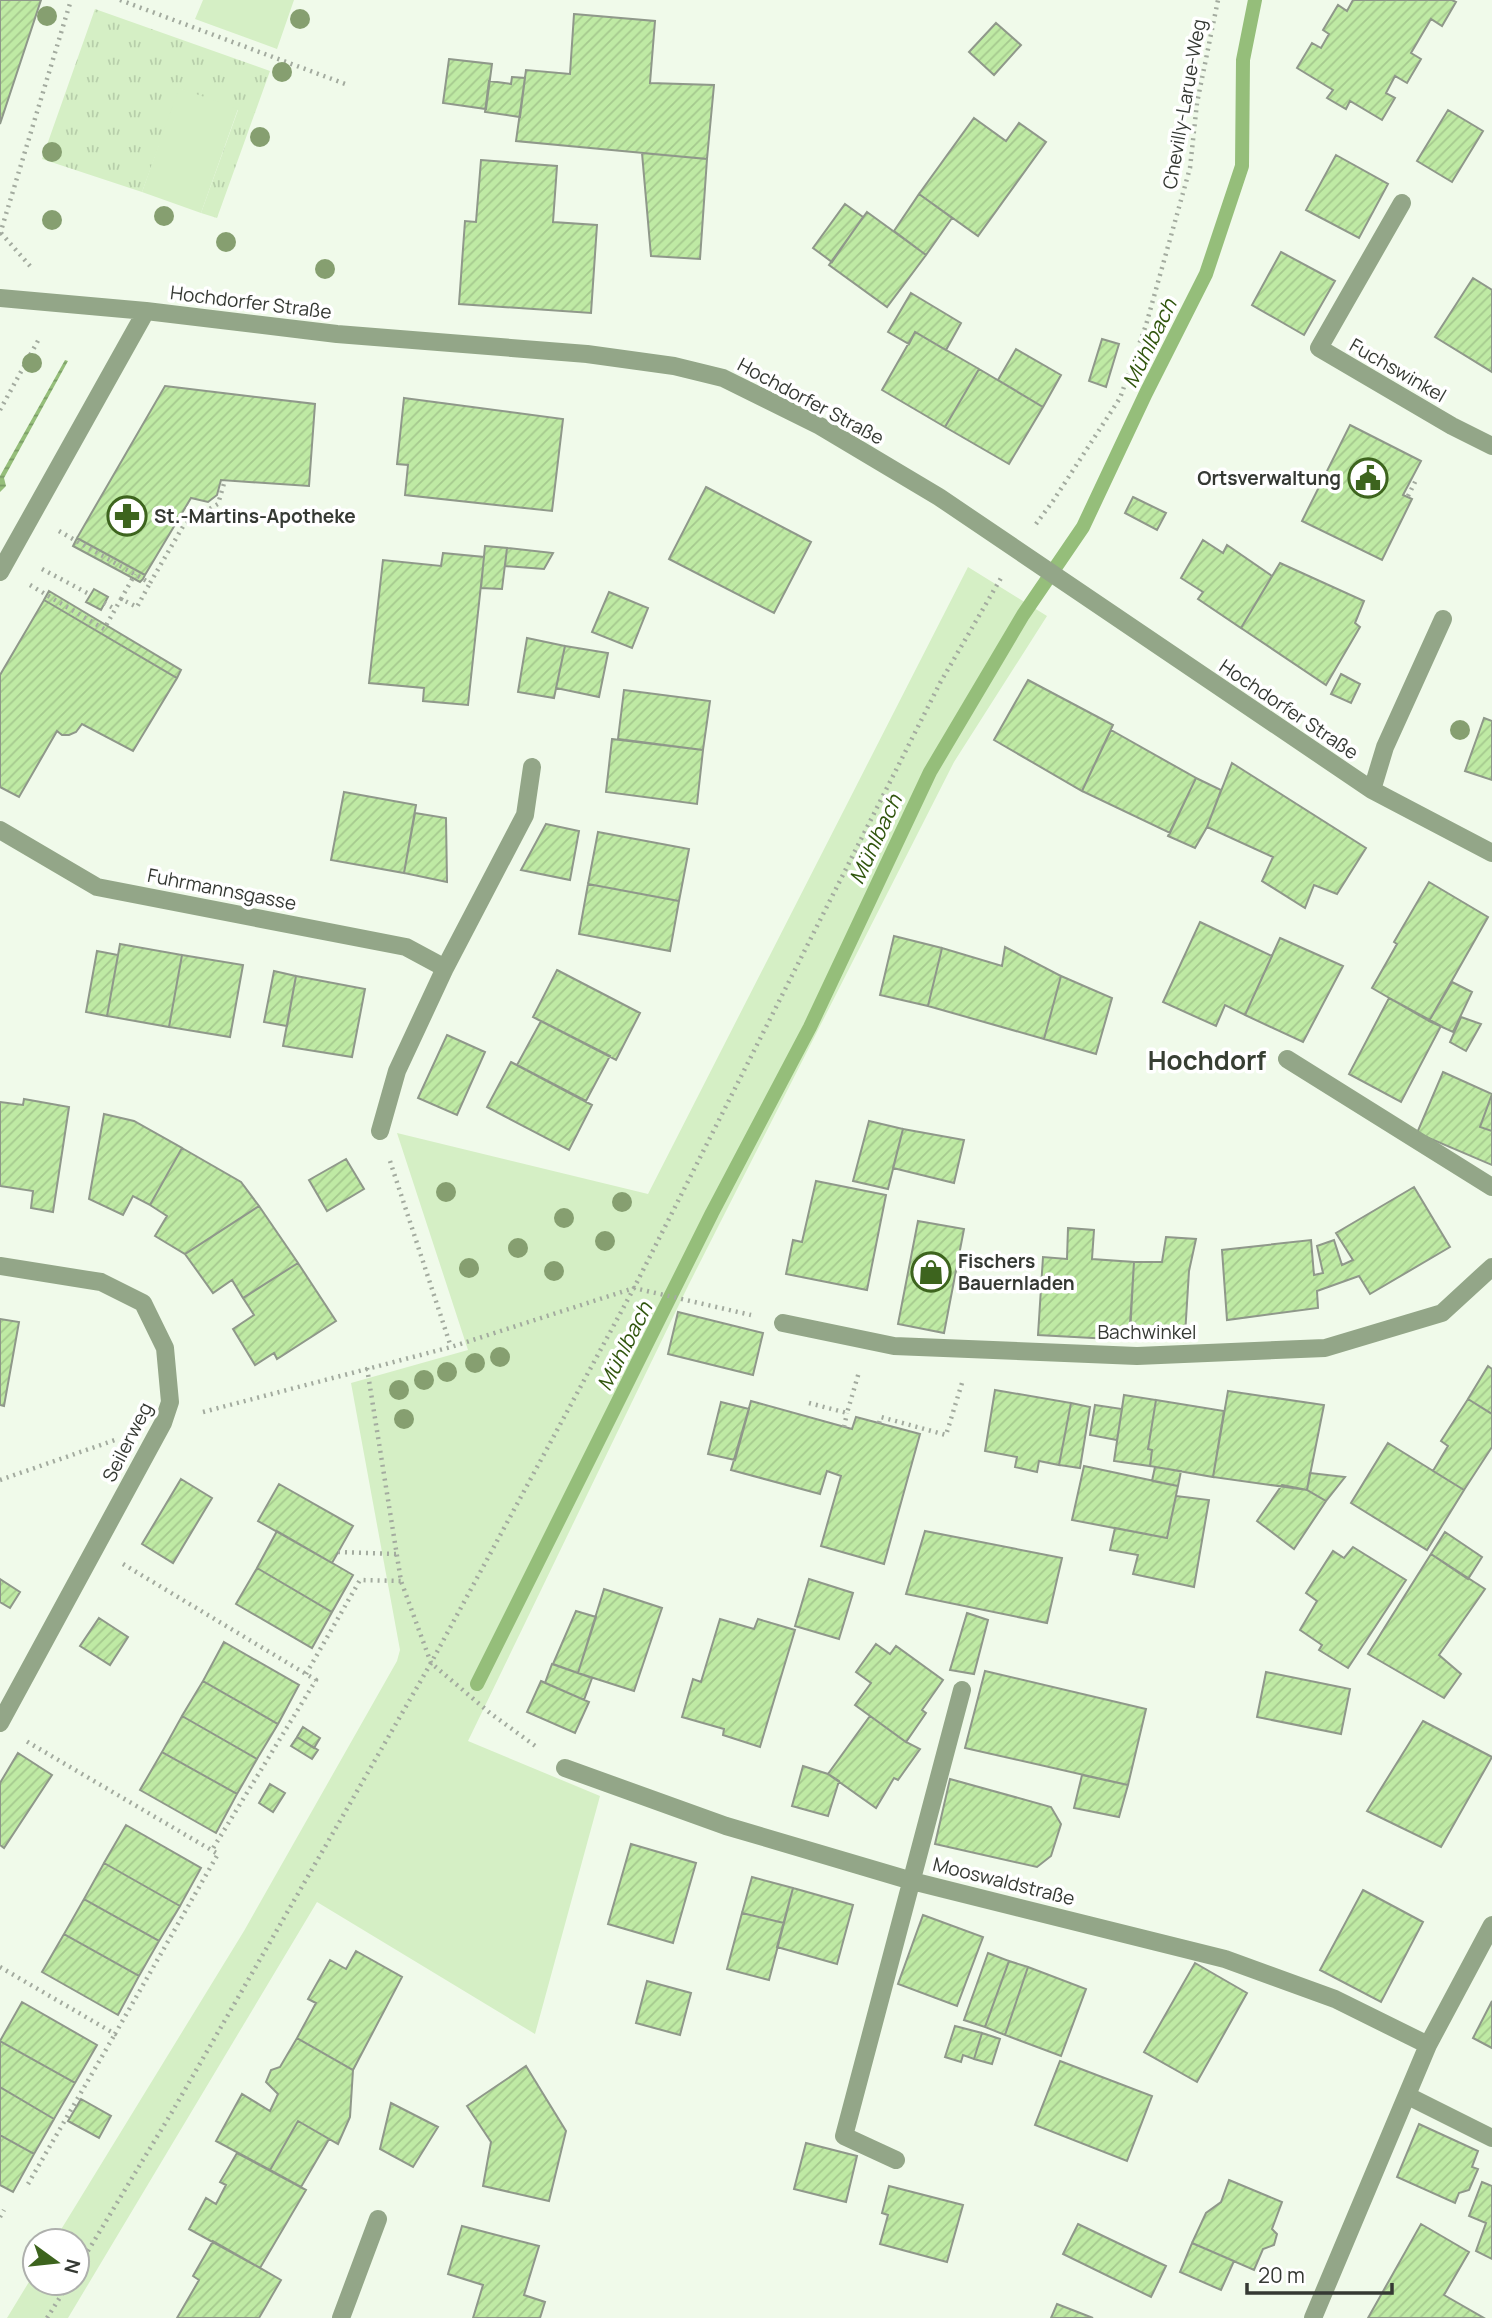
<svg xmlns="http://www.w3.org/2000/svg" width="1492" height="2318" viewBox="0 0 1492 2318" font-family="Manrope,sans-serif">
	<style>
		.grass { fill: url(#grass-tufts) }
		.park { fill: #d5efc5 }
		.water { fill: url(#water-rules) }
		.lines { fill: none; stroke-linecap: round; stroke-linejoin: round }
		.stream { stroke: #95be7a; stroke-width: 14 }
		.building { fill: url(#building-hatch); stroke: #8f988a; stroke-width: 2 }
		.path { stroke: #a3ab9f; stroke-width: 4.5; stroke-dasharray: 2 5; stroke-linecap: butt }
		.minor { stroke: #93a688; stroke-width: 18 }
		.tree { fill: #869f70 }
		.labels { text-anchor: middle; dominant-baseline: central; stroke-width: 7; stroke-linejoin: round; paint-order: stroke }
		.street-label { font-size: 19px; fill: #353933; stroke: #fff }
		.poi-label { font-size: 19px; font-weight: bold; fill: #353933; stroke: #fff; text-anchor: start }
		.water-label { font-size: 21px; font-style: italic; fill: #30550d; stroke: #fff }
		.district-label { font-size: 26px; font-weight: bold; fill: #373f33; stroke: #fff }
	</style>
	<defs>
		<pattern id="grass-tufts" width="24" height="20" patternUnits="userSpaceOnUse" patternTransform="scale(1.75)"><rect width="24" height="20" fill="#d5efc5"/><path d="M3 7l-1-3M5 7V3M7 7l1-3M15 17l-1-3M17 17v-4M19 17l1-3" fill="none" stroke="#b7ceaa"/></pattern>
		<pattern id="water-rules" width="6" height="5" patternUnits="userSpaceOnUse" patternTransform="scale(1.75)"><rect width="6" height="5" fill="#95be7a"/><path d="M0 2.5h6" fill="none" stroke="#7a9b65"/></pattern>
		<pattern id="building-hatch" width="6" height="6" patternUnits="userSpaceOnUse" patternTransform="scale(1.75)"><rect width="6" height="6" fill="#bfeaa4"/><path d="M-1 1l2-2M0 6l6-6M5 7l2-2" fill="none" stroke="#a5c98e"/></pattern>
	</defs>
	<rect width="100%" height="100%" fill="#f0faea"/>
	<path class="grass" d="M95,9L270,71L217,218L201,213L238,110L180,89L142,192L42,159Z"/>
	<path class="park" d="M203,0H294L277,49L195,19Z
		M179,88L238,109L201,213L142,192Z
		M968,567L1047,616L954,762L689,1284L468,1741L600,1796L535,2034L317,1902L68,2318H7L35,2272V2283H77V2241H54L244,1931L397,1661L400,1650L351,1383L468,1350L397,1133L648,1194Z"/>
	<path class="water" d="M65,360L68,361L4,478L6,486L0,492V476Z"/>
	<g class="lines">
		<path class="stream" d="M477,1684L712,1213L810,1027L930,772L1023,615L1083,527L1146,393L1206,274L1242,166L1243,60L1255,0"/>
	</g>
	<path class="building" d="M0,0H41L0,124Z
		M1353,0H1452L1456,2L1442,26L1431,19L1411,53L1421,59L1407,83L1395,76L1386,93L1395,98L1382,120L1350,101L1346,109L1327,98L1333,90L1297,68L1312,43L1321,48L1329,34L1323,30L1338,5L1347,11Z
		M574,14L655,21L650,83L714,85L707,159L516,141L526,70L570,74Z
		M996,23L1021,45L994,75L969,52Z
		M449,59L492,64L486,109L443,103Z
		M512,77L525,78L520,117L485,112L489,81L511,84Z
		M1448,110L1483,131L1452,182L1417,161Z
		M974,118L1006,141L1019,123L1046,142L978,236L919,194Z
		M642,153L707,159L700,259L651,256Z
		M1336,155L1388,184L1359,238L1306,210Z
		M481,160L557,166L553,222L597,225L591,313L459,304L465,221L476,222Z
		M919,194L952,218L926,255L894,231Z
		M845,204L863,217L832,262L813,248Z
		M867,212L926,255L887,307L829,265Z
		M1281,252L1335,281L1304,335L1252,305Z
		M1473,278L1492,290V372L1435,337Z
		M911,293L961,323L946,350L915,332L909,344L888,332Z
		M915,332L979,369L945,427L882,390Z
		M1102,339L1119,344L1106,387L1089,381Z
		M1016,349L1061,375L1043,407L998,380Z
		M979,369L1043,407L1009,464L945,427Z
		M165,386L315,404L309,486L221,480L217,495L208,502L191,498L145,575L77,538Z
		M404,398L563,419L552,511L405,495L408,465L397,464Z
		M1350,425L1421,461L1403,495L1412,499L1382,560L1302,521Z
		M706,487L811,542L774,613L669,559Z
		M1133,497L1166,513L1157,530L1125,513Z
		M77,538L145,575L143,579L140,582L73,546Z
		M1203,540L1223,553L1227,545L1272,576L1241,628L1198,599L1203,592L1181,578Z
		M485,546L507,548L502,589L481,588Z
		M507,548L553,553L544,569L505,566Z
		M443,553L484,557L468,705L423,701L424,688L369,683L383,560L441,566Z
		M1280,563L1364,601L1355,623L1360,627L1326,685L1241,628Z
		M94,589L108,597L101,610L86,602Z
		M49,591L181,670L177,678L44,600Z
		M609,592L648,608L632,648L592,632Z
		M44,600L177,678L133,751L82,724L76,732L69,735H62L57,731L19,797L0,787V675Z
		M527,638L565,646L554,698L518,692Z
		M565,646L608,653L599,697L556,688Z
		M1341,674L1360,684L1351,703L1331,694Z
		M1028,680L1113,725L1082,791L994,740Z
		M624,690L710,701L703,750L618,739Z
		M1484,718L1492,721V780L1465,771Z
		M1111,730L1196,778L1170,833L1082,791Z
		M612,739L703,750L697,804L606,792Z
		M1232,763L1366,848L1337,894L1314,885L1305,908L1262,881L1273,857L1207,827Z
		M1196,778L1221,790L1207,827L1195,848L1168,836Z
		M344,792L416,805L404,873L331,860Z
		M415,813L446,818L447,882L404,873Z
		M546,824L579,831L570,880L521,870Z
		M598,832L689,849L679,901L588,884Z
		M1429,882L1488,917L1429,1021L1372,988L1397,944L1394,942Z
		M588,884L679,901L670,951L579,934Z
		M1200,922L1272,956L1245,1015L1225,1005L1216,1026L1163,1002Z
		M894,936L942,948L928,1006L880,995Z
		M1280,938L1343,966L1303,1042L1245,1015Z
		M120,944L182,955L169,1027L107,1016Z
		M1005,947L1061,976L1044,1039L928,1006L942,948L1002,966Z
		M97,951L118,955L107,1016L86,1012Z
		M182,955L243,965L230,1037L169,1027Z
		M557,970L640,1013L616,1060L533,1017Z
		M274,971L296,976L287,1026L264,1022Z
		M296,976L365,989L352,1057L283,1046Z
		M1061,976L1112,998L1096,1054L1044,1039Z
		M1452,982L1472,992L1453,1032L1429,1021Z
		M1389,998L1441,1026L1401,1102L1349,1074Z
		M1461,1017L1481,1024L1466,1051L1450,1042Z
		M541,1021L610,1056L586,1101L517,1065Z
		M447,1035L485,1052L457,1115L418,1098Z
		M511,1062L592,1105L569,1150L487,1107Z
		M1443,1072L1492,1094L1480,1127L1492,1131V1165L1417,1133Z
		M1492,1094V1131L1480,1127Z
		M24,1099L69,1107L53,1212L31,1208L33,1191L0,1186V1102L23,1105Z
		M104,1114L134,1121L182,1148L150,1205L133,1196L123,1215L89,1199Z
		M869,1121L903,1129L888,1189L853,1181Z
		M903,1129L964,1140L954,1183L893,1168Z
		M182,1148L241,1182L259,1206L185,1254L155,1236L167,1216L150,1205Z
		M346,1159L364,1189L327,1211L309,1180Z
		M816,1181L886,1195L867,1290L786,1274L793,1240L802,1242Z
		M1414,1187L1450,1247L1370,1294L1359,1276L1317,1291L1318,1308L1227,1320L1222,1250L1311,1240L1314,1275L1323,1273L1317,1246L1334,1240L1342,1265L1353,1260L1336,1233Z
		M259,1206L298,1263L243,1298L232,1280L213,1293L185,1254Z
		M918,1221L964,1229L944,1333L898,1324Z
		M1068,1228L1094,1230L1092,1259L1134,1262L1129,1340L1038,1335L1043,1257L1067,1259Z
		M1166,1237L1196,1239L1189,1271L1185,1335L1130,1334L1134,1262H1162Z
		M298,1263L336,1321L277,1359L274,1353L255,1365L233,1329L254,1315L243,1298Z
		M678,1312L763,1333L753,1375L668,1354Z
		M0,1319L19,1322L4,1406L0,1405Z
		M1488,1366L1492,1369V1414L1468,1399Z
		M995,1390L1071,1403L1059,1465L1039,1461L1037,1472L1015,1467L1017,1457L985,1451Z
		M1228,1391L1324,1405L1307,1490L1213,1477Z
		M1124,1395L1156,1400L1148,1449L1152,1450L1150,1466L1114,1461Z
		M1468,1399L1492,1414V1447L1464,1490L1433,1471L1448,1446L1441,1441Z
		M1156,1400L1224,1411L1213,1477L1150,1466L1152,1450L1148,1449Z
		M751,1401L852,1429L856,1417L920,1434L884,1564L821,1546L841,1476L827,1471L820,1494L731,1470Z
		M721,1402L749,1409L735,1460L708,1454Z
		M1071,1403L1090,1407L1080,1468L1059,1465Z
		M1095,1405L1122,1409L1117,1440L1090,1435Z
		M1388,1443L1464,1490L1427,1550L1351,1503Z
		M1084,1466L1178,1486L1167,1538L1072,1520Z
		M1155,1467L1181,1471L1178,1486L1152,1481Z
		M1310,1473L1345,1477L1326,1501L1307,1490Z
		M181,1479L212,1498L173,1563L142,1544Z
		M279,1484L353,1526L332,1563L258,1521Z
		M1282,1485L1307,1490L1326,1501L1294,1549L1257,1521Z
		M1176,1496L1209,1500L1194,1587L1133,1574L1138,1555L1110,1550L1115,1528L1167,1538Z
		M277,1531L353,1575L332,1612L257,1568Z
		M925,1531L1062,1558L1047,1623L906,1594Z
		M1445,1532L1482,1557L1468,1579L1431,1554Z
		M1353,1547L1406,1580L1348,1668L1319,1650L1322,1645L1300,1630L1317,1601L1306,1593L1333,1551L1344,1558Z
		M1431,1554L1485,1589L1439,1655L1461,1674L1444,1698L1368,1654Z
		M257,1568L332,1612L312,1648L236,1604Z
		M0,1579L20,1592L10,1608L0,1602Z
		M809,1579L853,1593L839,1639L795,1626Z
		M604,1589L662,1608L634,1691L578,1673Z
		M576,1611L596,1617L578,1673L553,1664Z
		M967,1613L988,1620L974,1674L950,1670Z
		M99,1618L128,1637L110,1665L80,1646Z
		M720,1619L754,1629L758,1619L795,1630L760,1747L723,1735L724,1729L682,1717L693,1679L701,1682Z
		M224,1642L299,1685L278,1724L203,1681Z
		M876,1644L890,1654L896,1646L943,1680L922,1710L926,1713L906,1742L855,1705L871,1683L856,1672Z
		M552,1664L592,1678L584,1700L545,1683Z
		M985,1671L1146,1709L1128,1785L965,1748Z
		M1266,1672L1350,1689L1341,1734L1257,1717Z
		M203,1681L278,1724L257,1759L182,1716Z
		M541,1681L589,1702L575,1733L527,1712Z
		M182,1716L257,1759L237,1794L162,1752Z
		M870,1716L906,1742L920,1749L898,1780L894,1778L876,1808L828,1774Z
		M1423,1721L1492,1757L1441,1847L1367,1811Z
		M303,1727L320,1738L314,1748L297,1737Z
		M297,1737L318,1750L312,1759L291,1746Z
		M162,1752L237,1794L216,1833L140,1790Z
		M18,1753L52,1775L4,1848L0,1845V1783Z
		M803,1766L828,1774L839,1781L828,1816L792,1806Z
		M1082,1775L1128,1785L1119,1817L1074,1808Z
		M950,1779L1051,1807L1061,1824L1051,1856L1037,1867L935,1844Z
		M270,1784L285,1793L273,1812L259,1803Z
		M126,1825L201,1868L180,1906L104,1863Z
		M631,1844L696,1863L673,1943L608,1924Z
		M104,1863L180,1906L159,1941L84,1899Z
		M752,1877L793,1888L784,1923L742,1913Z
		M793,1888L853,1905L837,1964L777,1947Z
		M1363,1890L1423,1922L1381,2002L1320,1970Z
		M84,1899L159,1941L139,1976L64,1934Z
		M742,1913L784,1923L769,1980L727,1969Z
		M923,1915L983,1937L957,2006L898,1984Z
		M64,1934L139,1976L118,2015L42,1972Z
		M356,1951L402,1977L353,2070L297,2038L316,2003L308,1999L330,1960L346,1969Z
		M988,1953L1009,1961L985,2027L964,2020Z
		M1009,1961L1028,1967L1005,2035L985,2027Z
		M1195,1963L1247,1993L1197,2082L1144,2052Z
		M1028,1967L1086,1989L1061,2056L1005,2035Z
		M647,1981L691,1993L680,2035L636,2023Z
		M1492,2001V2048L1473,2038Z
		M22,2002L97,2045L75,2083L0,2041Z
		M955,2026L982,2033L974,2059L963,2055L961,2062L945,2057Z
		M982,2033L1000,2039L992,2064L974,2059Z
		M297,2038L353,2070L350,2117L338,2144L298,2121L270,2170L216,2141L242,2094L270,2111L278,2094L266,2082L271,2070L280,2067Z
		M0,2041L75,2083L54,2119L0,2087Z
		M1060,2061L1152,2096L1127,2161L1035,2125Z
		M526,2066L566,2131L549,2201L483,2186L491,2142L467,2106Z
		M0,2087L54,2119L34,2154L0,2135Z
		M81,2099L111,2116L99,2138L68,2121Z
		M391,2103L438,2127L413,2167L380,2149Z
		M298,2121L329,2139L301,2187L270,2170Z
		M1419,2124L1478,2151L1472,2167L1478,2169L1469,2190L1459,2193L1455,2203L1397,2177Z
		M0,2135L34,2154L13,2192L0,2185Z
		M806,2143L857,2156L846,2202L794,2189Z
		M237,2153L306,2190L260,2268L189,2229L206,2198L216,2204L226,2185L220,2182Z
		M1229,2180L1282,2202L1272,2229L1277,2234L1274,2245L1263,2249L1254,2270L1192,2243L1206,2213L1221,2202Z
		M1482,2182L1492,2186V2259L1476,2251L1486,2223L1469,2216Z
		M889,2186L963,2205L947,2262L880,2244L888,2215L882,2213Z
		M1078,2224L1166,2266L1151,2297L1063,2254Z
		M1421,2224L1469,2252L1444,2295L1484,2318H1368Z
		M462,2226L539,2246L524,2295L545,2302L540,2318H473L483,2285L448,2274Z
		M213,2241L281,2280L259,2318H177L199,2280L193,2276Z
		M1192,2243L1234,2261L1221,2290L1180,2272Z
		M1057,2304L1093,2318H1051Z"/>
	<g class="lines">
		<path class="path" d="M120,0L348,85
			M1,233L30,266
			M0,234L71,0
			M0,410L40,337
			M1408,496L1417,478
			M1036,524L1053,501L1120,398L1146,325L1190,168L1197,103L1218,0
			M59,531L150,583L185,523L218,504L225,480
			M42,569L91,595
			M30,585L104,629L121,599L137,607L150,583
			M121,599L135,574
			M104,603L115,609
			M390,1161L451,1347
			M367,1368L401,1581L431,1663L490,1713L538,1748
			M809,1403L847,1413L859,1372
			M203,1412L451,1347L634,1288L751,1315
			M879,1423L881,1417L946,1435L962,1383
			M844,1427L847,1413
			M0,1480L115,1440
			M338,1552L397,1554
			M123,1564L316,1680L212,1850
			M306,1674L360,1580L401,1581
			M0,1967L115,2034L218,1854L26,1741
			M28,2184L115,2034
			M0,2217L4,2210
			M77,2269L172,2112L431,1663L634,1288L940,683L1001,578
			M47,2318L69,2283"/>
		<path class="minor" d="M1402,203L1319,348L1452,426L1492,446
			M0,298L146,311L337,334L587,354L674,366L723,378L820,426L939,497L1372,790L1492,853
			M0,572L146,311
			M1372,790L1385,747L1443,619
			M0,830L97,887L406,947L445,968
			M1287,1059L1492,1187
			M380,1131L397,1071L445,968L525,815L532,767
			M0,1266L101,1282L143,1303L165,1348L170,1402L163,1423L0,1723
			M783,1323L894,1346L1137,1356L1325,1348L1442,1313L1492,1267
			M565,1768L726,1826L912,1881L1225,1959L1335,1999L1428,2045
			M1408,2096L1492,2138
			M896,2160L844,2136L962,1690
			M341,2318L378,2219
			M1313,2318L1428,2045L1492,1925"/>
	</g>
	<g class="tree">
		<circle cx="47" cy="16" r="10"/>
		<circle cx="300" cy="19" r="10"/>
		<circle cx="282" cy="72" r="10"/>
		<circle cx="260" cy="137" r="10"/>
		<circle cx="52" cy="152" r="10"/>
		<circle cx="164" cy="216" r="10"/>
		<circle cx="52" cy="220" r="10"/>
		<circle cx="226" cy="242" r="10"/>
		<circle cx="325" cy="269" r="10"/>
		<circle cx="32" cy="363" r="10"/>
		<circle cx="1460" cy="730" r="10"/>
		<circle cx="446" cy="1192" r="10"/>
		<circle cx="622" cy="1202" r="10"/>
		<circle cx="564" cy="1218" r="10"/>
		<circle cx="605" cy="1241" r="10"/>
		<circle cx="518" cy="1248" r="10"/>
		<circle cx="469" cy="1268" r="10"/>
		<circle cx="554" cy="1271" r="10"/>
		<circle cx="500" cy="1357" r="10"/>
		<circle cx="475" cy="1363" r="10"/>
		<circle cx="447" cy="1372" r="10"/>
		<circle cx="424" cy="1380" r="10"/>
		<circle cx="399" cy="1390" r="10"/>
		<circle cx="404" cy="1419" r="10"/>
	</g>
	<defs>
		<g id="civic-ring" transform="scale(2.0125)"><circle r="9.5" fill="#fff" stroke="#3d641e" stroke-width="1.5"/><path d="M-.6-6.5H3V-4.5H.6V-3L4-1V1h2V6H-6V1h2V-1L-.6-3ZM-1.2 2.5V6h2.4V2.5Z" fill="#3d641e"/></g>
		<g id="pharmacy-ring" transform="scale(2.0125)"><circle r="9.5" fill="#fff" stroke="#3d641e" stroke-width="1.5"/><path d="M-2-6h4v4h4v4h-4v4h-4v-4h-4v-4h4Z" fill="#3d641e"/></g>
		<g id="shop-ring" transform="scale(2.0125)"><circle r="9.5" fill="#fff" stroke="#3d641e" stroke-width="1.5"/><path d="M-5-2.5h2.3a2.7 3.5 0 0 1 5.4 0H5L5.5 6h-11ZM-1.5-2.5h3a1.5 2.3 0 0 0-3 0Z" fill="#3d641e"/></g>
	</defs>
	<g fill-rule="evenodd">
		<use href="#civic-ring" x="1368" y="478"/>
		<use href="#pharmacy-ring" x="127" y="516"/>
		<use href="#shop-ring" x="931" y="1272"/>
	</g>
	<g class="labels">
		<g class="street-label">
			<text transform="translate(1184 104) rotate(-80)">Chevilly-Larue-Weg</text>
			<text transform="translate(251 302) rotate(7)">Hochdorfer Straße</text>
			<text transform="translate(1398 370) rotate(30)">Fuchswinkel</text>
			<text transform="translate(811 401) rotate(28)">Hochdorfer Straße</text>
			<text transform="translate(1289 709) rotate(34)">Hochdorfer Straße</text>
			<text transform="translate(222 889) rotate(11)">Fuhrmannsgasse</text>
			<text x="1147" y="1332">Bachwinkel</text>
			<text transform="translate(127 1442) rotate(-63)">Seilerweg</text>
			<text transform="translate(1004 1881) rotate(14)">Mooswaldstraße</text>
		</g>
		<g class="poi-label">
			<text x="1341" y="478" text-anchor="end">Ortsverwaltung</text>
			<text x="154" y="516">St.-Martins-Apotheke</text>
			<text x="958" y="1261">Fischers<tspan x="958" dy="22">Bauernladen</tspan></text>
		</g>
		<g class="water-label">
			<text transform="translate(1149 343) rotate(-64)">Mühlbach</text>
			<text transform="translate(875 839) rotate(-65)">Mühlbach</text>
			<text transform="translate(624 1346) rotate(-63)">Mühlbach</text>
		</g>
		<g class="district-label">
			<text x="1207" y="1060">Hochdorf</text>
		</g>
	</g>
	<g transform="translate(56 2262) rotate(105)"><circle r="33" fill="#ffffff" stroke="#aeb0ad" stroke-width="2"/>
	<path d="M0-5L12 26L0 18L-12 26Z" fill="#3d641e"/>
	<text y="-10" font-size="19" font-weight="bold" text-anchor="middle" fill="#353933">N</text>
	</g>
	<path d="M1247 2283v10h145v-10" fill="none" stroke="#353933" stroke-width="3.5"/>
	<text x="1258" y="2283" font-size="21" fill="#353933" stroke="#ffffff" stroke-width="5" paint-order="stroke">20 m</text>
</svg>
